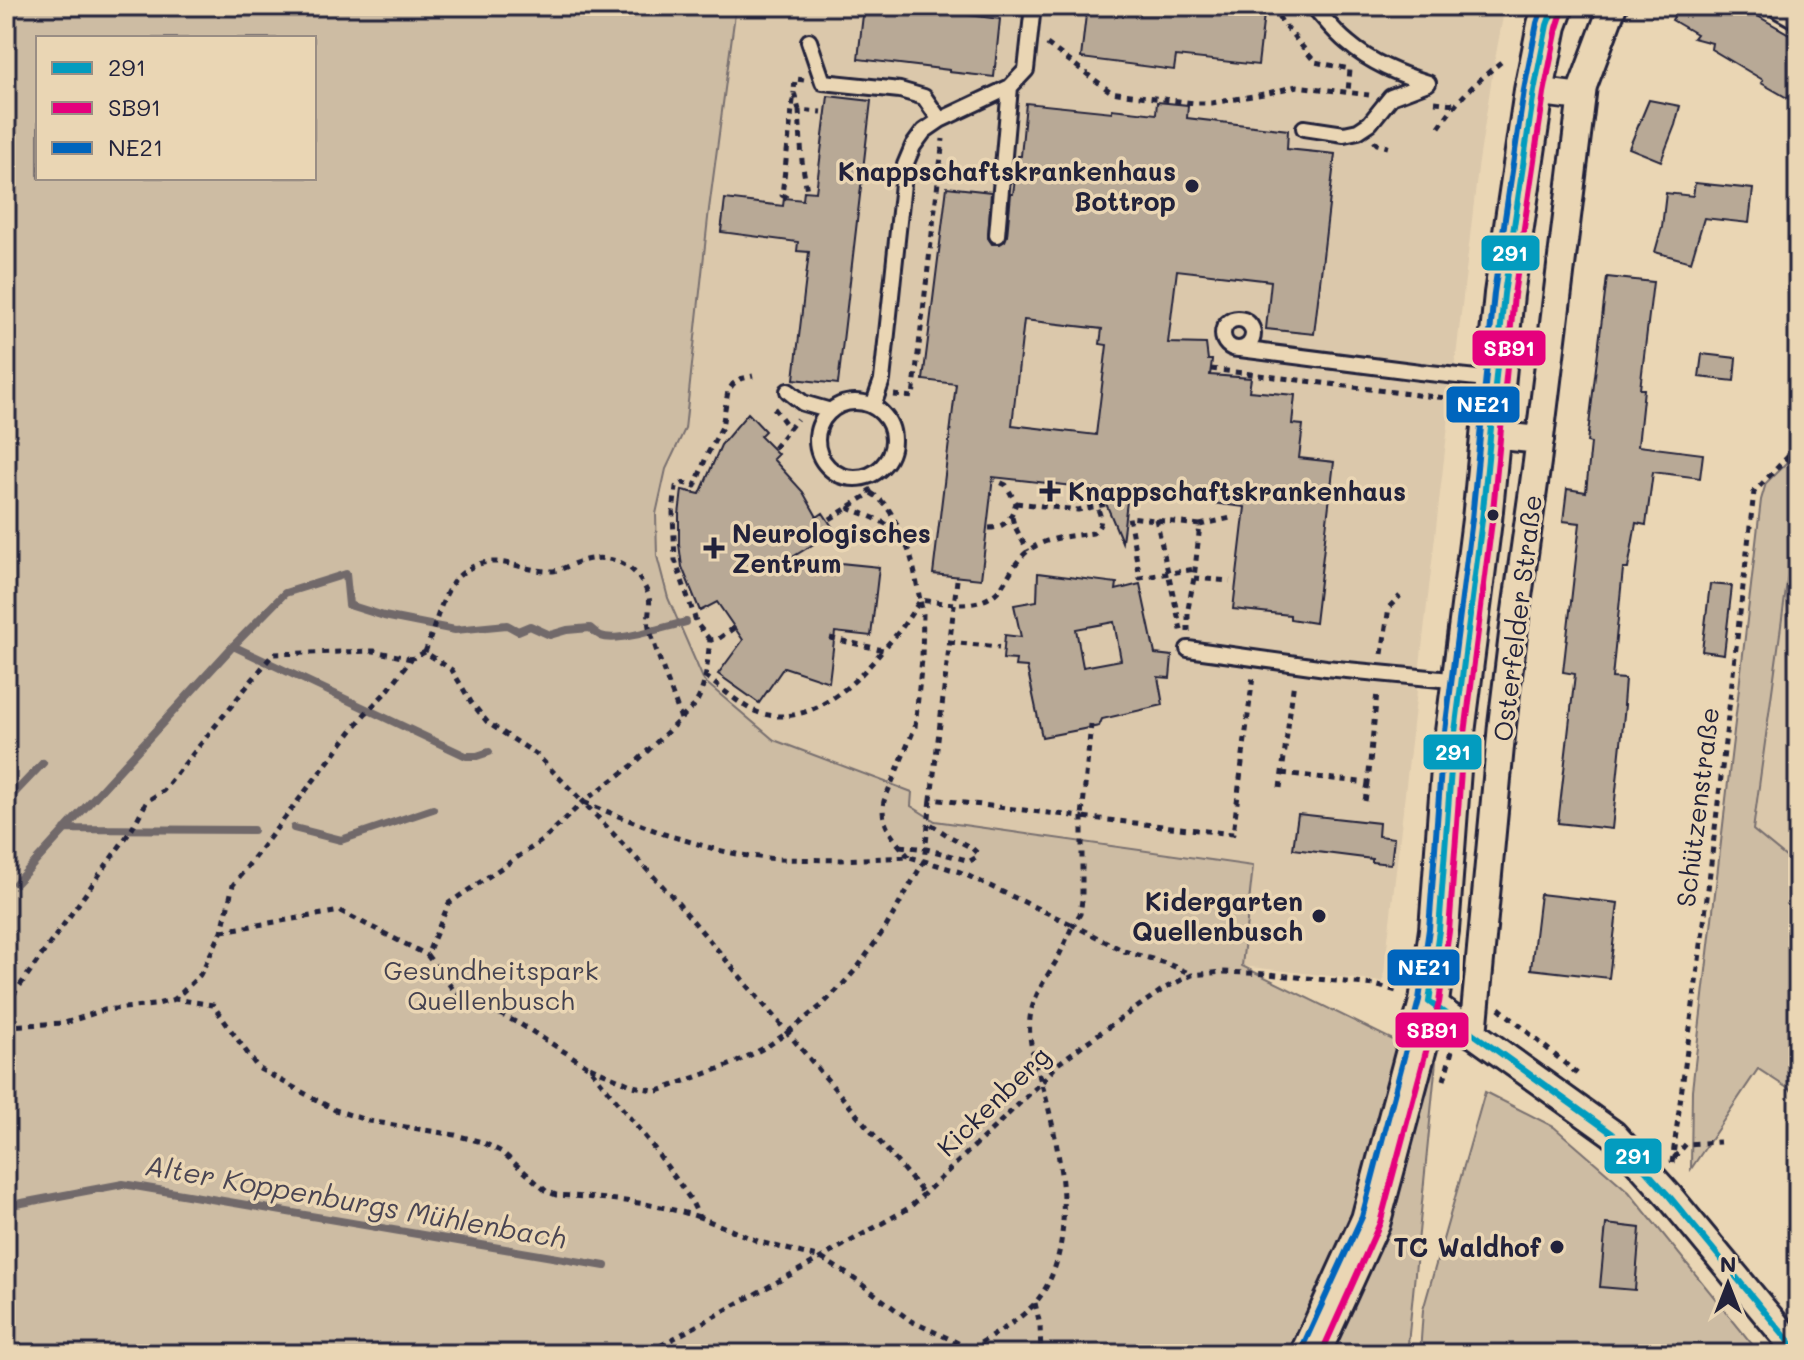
<svg xmlns="http://www.w3.org/2000/svg" width="1804" height="1360" viewBox="0 0 1804 1360" font-family="Mali,sans-serif">
	<style>
		.built { fill: #dbc8ab }
		.green { fill: #cdbca3; stroke: #786f6f; stroke-width: 2; fill-rule: evenodd }
		.lines { fill: none; stroke-linecap: round; stroke-linejoin: round }
		.stream { stroke: #71696b; stroke-width: 8 }
		.building { fill: #b8a996; stroke: #22223b; stroke-width: 2; fill-rule: evenodd }
		.lane-casing { stroke: #22223b; stroke-width: 20 }
		.street-casing { stroke: #22223b; stroke-width: 32 }
		.secondary-casing { stroke: #22223b; stroke-width: 44 }
		.path { stroke: #22223b; stroke-width: 5; stroke-dasharray: 6 6; stroke-linecap: butt }
		.lane { stroke: #ead6b4; stroke-width: 14 }
		.street { stroke: #ead6b4; stroke-width: 26 }
		.secondary { stroke: #ead6b4; stroke-width: 38 }
		.bus-1-casing { stroke: #ead6b4; stroke-width: 12 }
		.bus-2-casing { stroke: #ead6b4; stroke-width: 12 }
		.bus-3-casing { stroke: #ead6b4; stroke-width: 12 }
		.bus-1 { stroke: #039cbf; stroke-width: 6 }
		.bus-2 { stroke: #e5007d; stroke-width: 6 }
		.bus-3 { stroke: #0065bd; stroke-width: 6 }
		.poi-dot { fill: #22223b; stroke: #ead6b4; stroke-width: 3 }
		.labels { text-anchor: middle; dominant-baseline: central; stroke-width: 7; stroke-linejoin: round; paint-order: stroke }
		.poi-label { font-size: 26px; font-weight: bold; fill: #22223b; stroke: #ead6b4; text-anchor: end }
		.street-label { font-size: 26px; fill: #22223b; stroke: #ead6b4 }
		.park-label { font-size: 26px; fill: #444150; stroke: #ead6b4 }
		.water-label { font-size: 28px; font-style: italic; fill: #4a4553; stroke: #ead6b4 }
		.line-badge { stroke: #ead6b4; stroke-width: 3 }
		.badge-label { font-size: 22px; text-anchor: middle; font-weight: bold; fill: #fff }
	</style>
	<rect width="100%" height="100%" fill="#ead6b4"/>
	<filter id="ink" filterUnits="userSpaceOnUse"><feTurbulence type="fractalNoise" baseFrequency=".0125" numOctaves="2"/><feDisplacementMap in="SourceGraphic" scale="16" xChannelSelector="R" yChannelSelector="G"/><feConvolveMatrix kernelMatrix="1 2 1 2 8 2 1 2 1" color-interpolation-filters="sRGB"/></filter>
	<g filter="url(#ink)">
		<path class="built" d="M736,6H1505L1493,70L1478,168L1383,982L1242,966L1253,866L935,821L911,806V792L774,740L704,681L668,598L657,556L656,514L666,469L685,429L709,209Z
			M1798,539V867L1753,831L1791,553Z"/>
		<path class="green" d="M6,6H736L709,209L685,429L666,469L656,514L657,556L668,598L704,681L774,740L912,792L911,806L935,821L1253,866L1242,966L1436,1061L1407,1354H6ZM38,38H314V178H38Z
			M1798,451V539L1791,553L1753,830L1798,867V1095L1758,1069L1691,1169L1692,1090L1761,500L1766,483Z
			M1485,1092L1554,1127L1629,1192L1760,1354H1420L1423,1310Z"/>
		<g class="lines">
			<path class="stream" d="M233,646L466,756H477L489,752
				M6,802L43,763
				M294,828L341,840L433,809
				M65,829L253,830
				M16,883L233,646L285,593L346,574L349,605L384,616L455,630L507,625L518,631L530,626L550,635L567,630L590,628C594,631 597,634 601,636C618,643 667,626 686,622
				M6,1206L123,1184L605,1266"/>
		</g>
		<path class="building" d="M864,6H969L968,15L1000,19L994,77L949,72V70L858,59Z
			M1087,6H1201L1264,14L1258,65L1176,56L1174,70L1081,58Z
			M1680,6H1740L1798,39V104L1761,83L1763,80L1711,49L1712,43L1693,38L1696,34L1672,20Z
			M828,96L871,101L838,384L794,379L809,252L797,251L798,242L721,232L725,199L783,206L784,198L803,200L804,191L816,192Z
			M1649,100L1680,106L1675,125L1661,161L1629,148Z
			M1157,102L1188,105L1187,118L1288,130L1287,149L1335,154L1314,334L1266,329L1271,281L1177,270L1168,343L1206,344L1208,360H1212L1210,375L1251,378L1249,391L1295,395L1292,424L1303,425L1299,458L1334,462L1315,623L1290,619V615L1233,609L1245,507L1128,493L1122,542L1100,489L993,477L981,579L933,574L956,384L923,380L947,187L991,192L988,238L992,244H1000L1005,241L1007,236L1011,194H1013L1018,156H1021L1026,103L1112,112V109L1156,114ZM1024,320L1102,329L1100,344L1107,345L1096,435L1012,425Z
			M1695,183L1753,189L1749,223L1704,218L1691,262L1655,252L1662,227L1666,193L1693,196Z
			M1607,277L1653,282L1640,389H1644L1638,446L1703,454L1700,478L1653,472L1646,525L1636,523L1628,569H1623L1612,678L1625,679L1623,705H1625L1612,829L1558,823L1575,674L1563,672L1580,523L1563,521L1567,489L1586,492L1591,443L1587,442Z
			M1702,354L1736,358L1734,381L1699,377Z
			M748,413L765,431L760,436L778,454L773,459L803,492L817,517L823,513L835,531L791,558L879,567L871,636L835,632L829,682L784,667L759,703L718,674L743,640L717,602L700,611L682,567L679,544V515L682,490L700,494L721,445Z
			M1038,573L1117,583L1116,590L1140,584L1155,654L1172,656L1170,678L1158,677L1163,705L1102,719L1099,726L1042,737L1027,667L1015,666L1016,660L1003,659L1005,635L1021,637L1014,605L1037,601ZM1114,622L1121,660L1083,667L1076,629Z
			M1710,584L1732,586L1724,654L1702,651Z
			M1298,814L1379,823L1378,836L1394,838L1391,864L1372,862V859L1293,849Z
			M1540,894L1618,903L1609,978L1531,969Z
			M1606,1224L1640,1228L1635,1290L1600,1287Z"/>
		<g class="lines">
			<g class="lane-casing">
				<path id="lane" d="M1313,6C1324,18 1335,33 1348,43C1371,63 1399,74 1428,83
					M809,41L823,82L900,90L924,97L940,120
					M1304,128L1344,134L1358,131L1370,123L1391,97L1428,83
					M997,235L1010,87
					M1223 334a15 15 0 1 1 30 0a15 15 0 1 1-30 0Z
					M1240,349L1420,372L1496,380
					M788,391L803,403L831,411
					M817 440a38 38 0 1 1 76 0a38 38 0 1 1-76 0Z
					M873,406L882,380L905,165L913,146L924,131L940,120L1010,87L1026,70L1033,6
					M1188,649L1326,668L1461,681"/>
			</g>
			<g class="street-casing">
				<path id="street" d="M1782,6L1798,15
					M1534,91L1581,97
					M1491,435L1540,440
					M1429,1002L1613,1134L1669,1196L1798,1352
					M1473,1034L1502,725L1515,618L1537,462L1583,86L1613,6"/>
			</g>
			<g class="secondary-casing">
				<path id="secondary" d="M1310,1354L1371,1220L1429,1002L1439,930L1452,756L1482,520L1504,294L1534,91L1547,25L1554,6"/>
			</g>
			<path class="path" d="M1272,6L1282,22L1315,62L1350,69L1348,92
				M1047,44L1111,92L1124,94L1194,103H1212L1264,94L1297,86L1369,95
				M804,80L795,79L794,92L799,110L822,112
				M1435,102L1454,104
				M799,110L802,161L807,191
				M1439,127C1458,99 1475,83 1501,62
				M1374,141L1377,144L1388,147
				M787,198L782,195L794,92
				M1211,369L1417,395L1457,399
				M894,395L913,397L943,139
				M774,408L789,428
				M774,448L797,419
				M871,493C888,503 894,518 902,536
				M1016,503L1078,510L1107,504
				M848,508C864,514 893,523 903,539C913,555 916,581 920,600C947,603 984,612 1002,586C1010,574 1016,560 1028,551C1045,537 1072,536 1093,533C1103,525 1102,518 1097,507
				M1012,517L1014,525L1028,551
				M830,519L871,493L862,478
				M1156,519L1182,634
				M1200,525L1235,517
				M989,528C1006,528 1011,518 1016,503L1006,485L995,480
				M1194,578L1230,581
				M957,580L931,799L1082,817V900L1080,914L1073,925L1124,951L1166,963L1191,974
				M734,628L718,639L710,640C707,662 707,687 694,706L633,765L583,802L543,840L449,903L427,955L455,992L520,1024L589,1067L654,1148L691,1200L699,1217L760,1242L821,1258L849,1275L911,1321L969,1348
				M1188,632V609L1194,578L1200,525L1129,517L1140,578L1195,569
				M830,638L883,650L901,629L920,601
				M710,640L697,624L675,560L673,513L676,487L683,483L695,486L707,455L722,427L728,391L733,384L740,379L753,376
				M949,642L999,647
				M425,652C434,631 443,588 460,575C493,547 519,573 553,571C563,570 572,563 582,561C601,555 624,559 637,575C641,581 647,589 649,597C651,606 647,617 649,627C658,658 671,689 681,719
				M1382,654L1389,607L1400,596
				M705,676C719,686 742,707 757,712C807,730 855,685 883,650
				M1091,724L1082,817L1233,834L1253,676
				M1282,773L1368,783L1377,692
				M1280,788L1294,681
				M1365,801L1368,783
				M587,806L671,895L924,1194
				M900,846L926,849L970,861L977,857V853L972,848L947,835L929,823
				M909,857C895,840 879,825 884,801L915,727L922,659L923,614L920,600
				M222,931L340,911L427,955
				M6,1005L132,829L147,801L163,791L273,654L374,651L411,659
				M1499,1008L1580,1076
				M6,1026L65,1023L104,1010L154,1005L175,999
				M590,1067L633,1086L658,1091L735,1063L768,1046L788,1032L822,1005L843,984L858,967L886,927L924,861L931,799
				M1444,1080L1453,1047
				M1674,1158L1686,1144L1720,1142
				M1672,1163L1705,915L1754,492L1798,446
				M699,1217C652,1202 605,1198 556,1195L546,1191L502,1152L482,1142L455,1135L369,1121L335,1110L258,1068L213,1005L175,999L200,975L222,931L233,885L364,715L389,689L411,659L425,652L452,670L471,702L488,723L536,754L583,802L664,834L718,850L741,855L776,859L842,860L909,857L924,861L960,872L1073,925C1067,937 1062,951 1055,963C1044,981 1033,997 1030,1018C1027,1048 1040,1074 1047,1102C1062,1162 1079,1249 1036,1302C1019,1322 984,1341 961,1354
				M1035,1303L1040,1325L1041,1354
				M638,1354L658,1347L821,1258L909,1208L1041,1083L1058,1064L1084,1044L1165,988L1192,975L1223,972L1268,974L1375,985L1400,992"/>
			<use href="#lane" class="lane"/>
			<use href="#street" class="street"/>
			<use href="#secondary" class="secondary"/>
			<g class="bus-1-casing">
				<path id="bus-1" d="M1429,1002L1439,930L1452,756L1482,520L1504,294L1534,91L1547,25L1554,6
					M1429,1002L1613,1134L1669,1196L1798,1352"/>
			</g>
			<g class="bus-2-casing">
				<path id="bus-2" d="M1321,1354L1380,1223L1439,1003L1449,931L1462,757L1492,521L1514,295L1544,93L1557,28L1563,9"/>
			</g>
			<g class="bus-3-casing">
				<path id="bus-3" d="M1301,1350L1362,1217L1419,1000L1429,929L1442,755L1472,519L1494,293L1524,90L1537,23L1543,6"/>
			</g>
			<use href="#bus-1" class="bus-1"/>
			<use href="#bus-2" class="bus-2"/>
			<use href="#bus-3" class="bus-3"/>
		</g>
	</g>
	<g class="poi-dot">
		<circle cx="1192" cy="186" r="8"/>
		<path d="M1046 479h8v8h8v8h-8v8h-8v-8h-8v-8h8z"/>
		<circle cx="1493" cy="515" r="7"/>
		<path d="M710 536h8v8h8v8h-8v8h-8v-8h-8v-8h8z"/>
		<circle cx="1319" cy="916" r="8"/>
		<circle cx="1557" cy="1247" r="8"/>
	</g>
	<g class="labels">
		<g class="poi-label">
			<text x="1176" y="171">Knappschaftskrankenhaus<tspan x="1176" dy="30">Bottrop</tspan></text>
			<text x="1068" y="491" text-anchor="start">Knappschaftskrankenhaus</text>
			<text x="732" y="533" text-anchor="start">Neurologisches<tspan x="732" dy="30">Zentrum</tspan></text>
			<text x="1303" y="901">Kidergarten<tspan x="1303" dy="30">Quellenbusch</tspan></text>
			<text x="1541" y="1247">TC Waldhof</text>
		</g>
		<g class="street-label">
			<text transform="translate(1517 618) rotate(-83)">Osterfelder Straße</text>
			<text transform="translate(1697 807) rotate(-83)">Schützenstraße</text>
			<text transform="translate(993 1101) rotate(-44)">Kickenberg</text>
		</g>
		<g class="park-label">
			<text x="491" y="970">Gesundheitspark<tspan x="491" dy="30">Quellenbusch</tspan></text>
		</g>
		<g class="water-label">
			<text transform="translate(356 1201) rotate(10)">Alter Koppenburgs Mühlenbach</text>
		</g>
	</g>
	<g class="line-badge">
		<rect x="1480" y="234" width="61" height="38" rx="8" fill="#039cbf"/>
		<rect x="1471" y="329" width="76" height="38" rx="8" fill="#e5007d"/>
		<rect x="1445" y="385" width="76" height="39" rx="8" fill="#0065bd"/>
		<rect x="1422" y="733" width="61" height="38" rx="8" fill="#039cbf"/>
		<rect x="1386" y="948" width="75" height="39" rx="8" fill="#0065bd"/>
		<rect x="1394" y="1011" width="76" height="38" rx="8" fill="#e5007d"/>
		<rect x="1603" y="1137" width="60" height="38" rx="8" fill="#039cbf"/>
	</g>
	<g class="badge-label">
		<text x="1510" y="261">291</text>
		<text x="1509" y="356">SB91</text>
		<text x="1483" y="412">NE21</text>
		<text x="1453" y="760">291</text>
		<text x="1424" y="975">NE21</text>
		<text x="1432" y="1038">SB91</text>
		<text x="1633" y="1164">291</text>
	</g>
	<rect width="1804" height="1360" fill="none" stroke="#ead6b4" stroke-width="32"/>
	<rect x="16" y="16" width="1772" height="1328" fill="none" stroke="#22223b" stroke-width="3" filter="url(#ink)"/>
	<rect x="36" y="36" width="280" height="144" fill="#ead6b4" stroke="#9a8e84" stroke-width="2"/>
	<rect x="52" y="62" width="40" height="12" fill="#039cbf" stroke="#9a8e84" stroke-width="2"/>
	<text x="108" y="76" font-size="24" fill="#22223b">291</text>
	<rect x="52" y="102" width="40" height="12" fill="#e5007d" stroke="#9a8e84" stroke-width="2"/>
	<text x="108" y="116" font-size="24" fill="#22223b">SB91</text>
	<rect x="52" y="142" width="40" height="12" fill="#0065bd" stroke="#9a8e84" stroke-width="2"/>
	<text x="108" y="156" font-size="24" fill="#22223b">NE21</text>
	<g transform="translate(1728 1284)" stroke="#ead6b4" stroke-width="6" paint-order="stroke">
	<path d="M0-6L14 30L0 20L-14 30Z" fill="#22223b"/>
	<text y="-12" font-size="22" font-weight="bold" text-anchor="middle" fill="#22223b">N</text>
	</g>
</svg>
